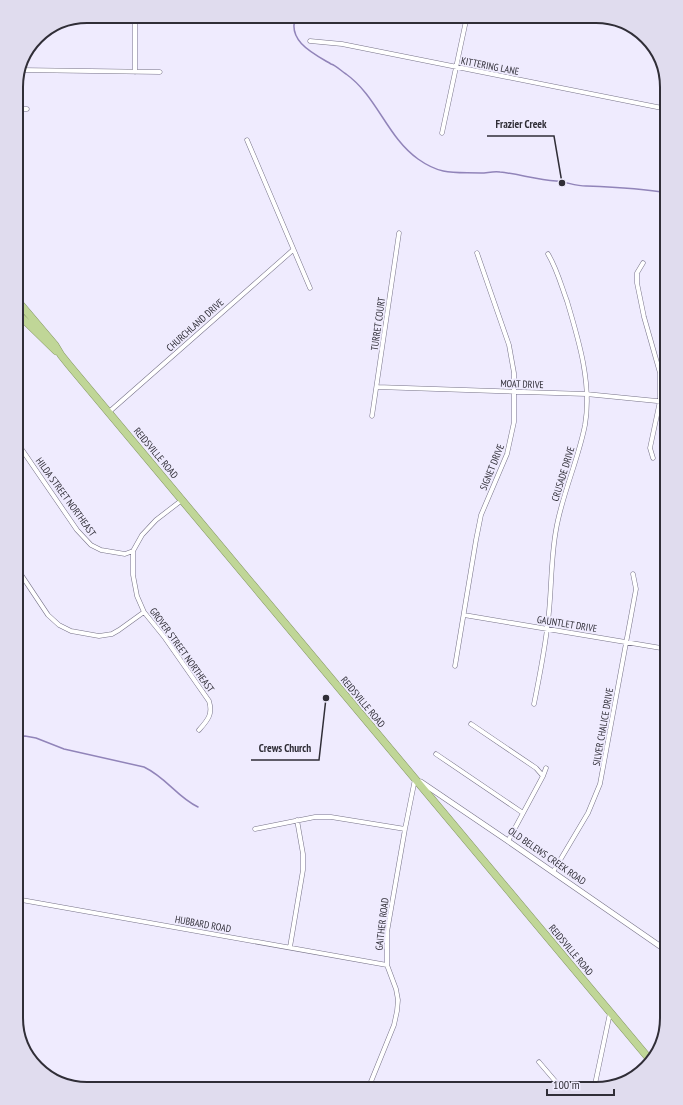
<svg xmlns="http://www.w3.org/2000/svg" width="683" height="1105" viewBox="0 0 683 1105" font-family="'PT Sans Narrow',sans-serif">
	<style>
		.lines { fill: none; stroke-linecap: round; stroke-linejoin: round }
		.stream { stroke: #9184b9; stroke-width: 1.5 }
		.minor-casing { stroke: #777388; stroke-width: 5 }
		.tertiary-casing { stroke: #777388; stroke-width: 6 }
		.trunk-casing { stroke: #839564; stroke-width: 8 }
		.minor { stroke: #fff; stroke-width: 4 }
		.tertiary { stroke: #fff; stroke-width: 5 }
		.trunk { stroke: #c0d697; stroke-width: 7 }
		.labels { text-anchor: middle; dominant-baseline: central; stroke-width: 3.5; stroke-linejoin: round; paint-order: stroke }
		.street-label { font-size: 10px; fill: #302e37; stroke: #efebfe }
		.rim { fill: none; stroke: #302e37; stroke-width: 2 }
		.leader { fill: none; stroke: #302e37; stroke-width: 1.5 }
		.callout-dot { fill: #302e37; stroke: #efebfe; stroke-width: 1.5 }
		.callout-label { font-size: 11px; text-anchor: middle; font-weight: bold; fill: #302e37; stroke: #efebfe; stroke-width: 3.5; stroke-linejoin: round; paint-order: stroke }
	</style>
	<rect width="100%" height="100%" fill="#efebfe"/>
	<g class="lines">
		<path class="stream" d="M296,16C286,41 314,54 331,64C337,66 341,71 346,74C377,96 387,137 418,159C442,176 455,172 481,173C487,173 493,171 500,172C519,174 537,180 556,181C566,182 576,186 586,186C613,187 641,188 667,193
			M16,737L25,736L36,738L64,749L144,767C167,778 177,797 198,807"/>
		<g class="minor-casing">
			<path id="minor" d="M310,41L342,44L667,109
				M21,70L160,72
				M135,72V16
				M661,107L666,81
				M16,109H27
				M442,133L467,16
				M247,140L310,288
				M643,263L637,273V283L644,317L660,373V401L650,448L653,458
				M377,387L586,394L667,402
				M109,412L293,250
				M372,416L399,233
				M16,441L77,530L91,545L101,550L125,554L133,551
				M182,500L156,520L142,535L133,551V575L137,596L144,612L165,638L209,701C213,714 208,720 199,730
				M16,567L48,615L59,625L71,631L99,636L112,634L119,630L144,612
				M464,615L667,649
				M455,666L476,540L481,515L507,454L514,422V373L509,345L477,253
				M534,704C539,679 544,654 547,629C552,597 550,563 556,530C562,494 578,461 585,425C592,384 579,341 567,301C561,285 557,269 548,254
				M471,724L536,768L543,776
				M436,754L523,813
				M255,829L315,817H331L405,829
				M508,841L543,776L546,768
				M553,872L588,813L600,784L636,589L633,574
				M16,899L387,965
				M290,947L303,870V854L297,820
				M539,1062L562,1089
				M368,1089L394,1025L397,1011L398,1000L396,989L387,965V932L405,829L415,779
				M594,1089L610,1013"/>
		</g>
		<g class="tertiary-casing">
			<path id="tertiary" d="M421,782L508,841L667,951"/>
		</g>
		<g class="trunk-casing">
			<path id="trunk" d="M16,299L55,345L61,355L69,365L651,1061
				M16,312L56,351"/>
		</g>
		<use href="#minor" class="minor"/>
		<use href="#tertiary" class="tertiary"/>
		<use href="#trunk" class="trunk"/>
	</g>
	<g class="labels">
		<g class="street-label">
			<text transform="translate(490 66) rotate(11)">KITTERING LANE</text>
			<text transform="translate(378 324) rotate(-82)">TURRET COURT</text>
			<text transform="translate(195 325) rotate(-42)">CHURCHLAND DRIVE</text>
			<text transform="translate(522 384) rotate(2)">MOAT DRIVE</text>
			<text transform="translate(156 453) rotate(50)">REIDSVILLE ROAD</text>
			<text transform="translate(492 467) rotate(-68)">SIGNET DRIVE</text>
			<text transform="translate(563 474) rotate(-73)">CRUSADE DRIVE</text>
			<text transform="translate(66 497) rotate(54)">HILDA STREET NORTHEAST</text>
			<text transform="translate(567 624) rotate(9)">GAUNTLET DRIVE</text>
			<text transform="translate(182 650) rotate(54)">GROVER STREET NORTHEAST</text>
			<text transform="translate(363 702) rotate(50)">REIDSVILLE ROAD</text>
			<text transform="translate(603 727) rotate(-80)">SILVER CHALICE DRIVE</text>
			<text transform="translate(547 856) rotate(35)">OLD BELEWS CREEK ROAD</text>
			<text transform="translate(203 924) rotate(10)">HUBBARD ROAD</text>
			<text transform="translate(382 924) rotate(-83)">GAITHER ROAD</text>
			<text transform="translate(571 950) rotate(50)">REIDSVILLE ROAD</text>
		</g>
	</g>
	<path d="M0 0H683V1105H0ZM87 23H596A64 64 0 0 1 660 87V1018A64 64 0 0 1 596 1082H87A64 64 0 0 1 23 1018V87A64 64 0 0 1 87 23Z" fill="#e0dcee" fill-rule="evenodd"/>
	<path class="rim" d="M87 23H596A64 64 0 0 1 660 87V1018A64 64 0 0 1 596 1082H87A64 64 0 0 1 23 1018V87A64 64 0 0 1 87 23Z"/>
	<path class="leader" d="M562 183L554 136H487M326 698L319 760H251"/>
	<g class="callout-dot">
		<circle cx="562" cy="183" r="4"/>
		<circle cx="326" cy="698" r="4"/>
	</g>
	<g class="callout-label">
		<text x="521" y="128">Frazier Creek</text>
		<text x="285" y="752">Crews Church</text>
	</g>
	<path d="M547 1089v6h67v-6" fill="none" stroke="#302e37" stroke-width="2"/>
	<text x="553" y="1089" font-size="12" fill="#302e37" stroke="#efebfe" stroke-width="3" paint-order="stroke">100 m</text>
</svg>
